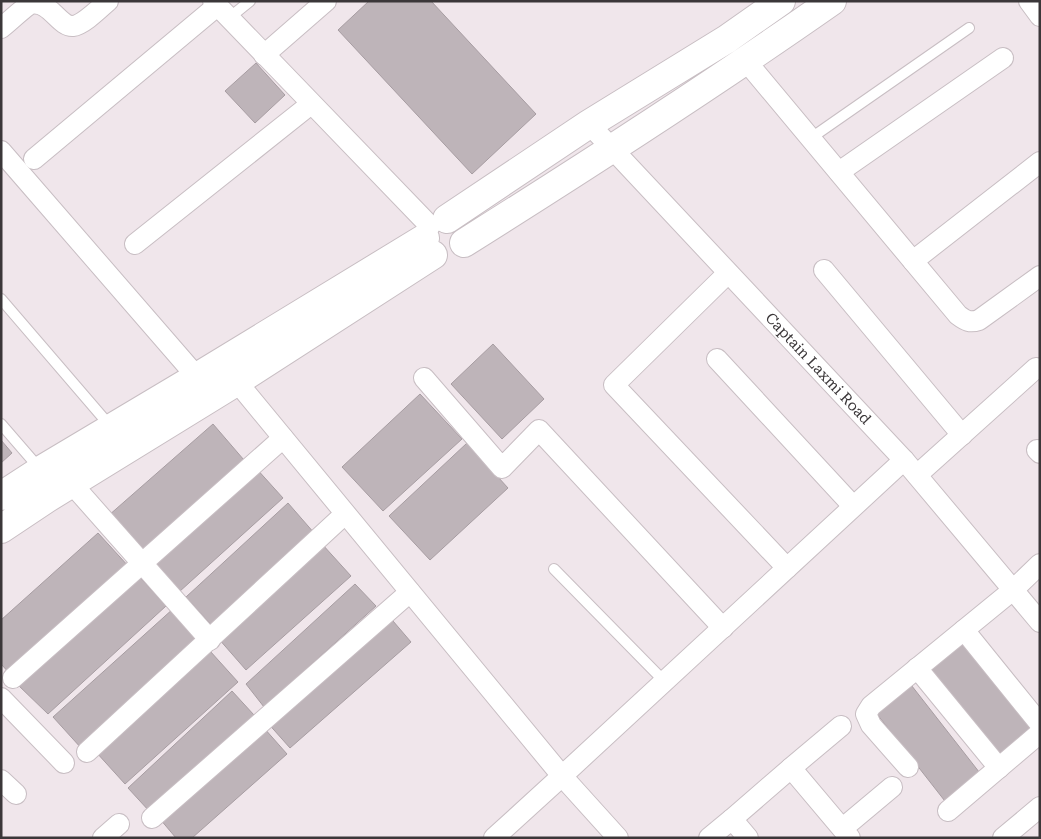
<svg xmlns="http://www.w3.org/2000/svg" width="1041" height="839" viewBox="0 0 1041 839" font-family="'Roboto Serif',serif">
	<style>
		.building { fill: #beb4b9; stroke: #a79da2 }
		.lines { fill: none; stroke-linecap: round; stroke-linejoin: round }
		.lane-casing { stroke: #c8bec3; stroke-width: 12 }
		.street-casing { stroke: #c8bec3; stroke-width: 22 }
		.secondary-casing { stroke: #c8bec3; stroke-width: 30 }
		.lane { stroke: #fff; stroke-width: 10 }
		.street { stroke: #fff; stroke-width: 20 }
		.secondary { stroke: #fff; stroke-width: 28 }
		.labels { text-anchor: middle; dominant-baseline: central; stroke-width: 4; stroke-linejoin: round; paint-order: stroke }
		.street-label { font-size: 15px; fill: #3b3739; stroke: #fff }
	</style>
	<rect width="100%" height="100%" fill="#f0e6eb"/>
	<path class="building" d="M369,1H431L536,114L472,174L338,30Z
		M256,63L285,95L255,123L225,91Z
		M493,344L544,399L502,439L451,384Z
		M420,394L462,439L383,511L342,467Z
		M213,424L244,460L141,552L108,516Z
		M1,440L12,453L1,463Z
		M467,443L508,488L430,560L389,516Z
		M255,467L283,498L179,592L151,561Z
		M288,503L315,534L214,628L186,597Z
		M98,533L130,568L11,675L1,664V620Z
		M322,544L351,576L246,670L218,638Z
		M137,574L166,606L48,714L17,684Z
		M355,584L376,606L264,707L246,684Z
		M174,608L203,639L82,749L53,717Z
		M387,614L411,642L290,748L266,721Z
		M962,636L1037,732L1002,760L927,664Z
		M210,651L238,682L125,784L96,752Z
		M908,681L983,777L948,805L873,709Z
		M232,691L254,715L150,812L128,788Z
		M264,728L287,754L192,838H176L160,819Z"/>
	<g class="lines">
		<g class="lane-casing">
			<path id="lane" d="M229,18L250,1
				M811,138L969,28
				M1,299L111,427
				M1,424L40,469
				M554,569L665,682"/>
		</g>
		<g class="street-casing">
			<g id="street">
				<path d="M213,1L430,226"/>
				<path d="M1029,1L1040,16"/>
				<path d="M1,28C8,23 25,6 31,4C50,0 59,27 73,26C83,25 100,8 108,1"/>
				<path d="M264,55L326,1"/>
				<path d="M746,61L958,315C966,321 970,323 979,320L1040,276"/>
				<path id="s1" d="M589,124L904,460L1040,622"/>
				<path d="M1,151L197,377"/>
				<path d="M34,159L217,6"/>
				<path d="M839,172L1003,58"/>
				<path d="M135,244L311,104"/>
				<path d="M913,261L1040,162"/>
				<path d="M824,270L962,435"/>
				<path d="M728,273L614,385L787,568"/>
				<path d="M717,359L853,506"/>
				<path d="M228,371L562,776L618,838"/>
				<path d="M424,378L502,468L539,430L723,628"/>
				<path d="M1037,450L1040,453"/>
				<path d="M917,475L1036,368"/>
				<path d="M72,484L210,640"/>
				<path d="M964,630L1040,724"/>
				<path d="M917,668L999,768"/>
				<path d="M13,678L283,438"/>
				<path d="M1,698L64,763"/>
				<path d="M87,752L345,514"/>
				<path d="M908,767L871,725L866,714L871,706L1013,590L1040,564"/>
				<path d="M791,768L841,726"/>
				<path d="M1,780L16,794"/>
				<path d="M948,811L1040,733"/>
				<path d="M152,818L410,592"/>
				<path d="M732,819L791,768L850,838"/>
				<path d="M843,828L892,787"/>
				<path d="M103,838L119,824"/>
				<path d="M494,838L562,776L904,460"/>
				<path d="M709,838L732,819L748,838"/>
				<path d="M1003,838L1040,807"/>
			</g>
		</g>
		<g class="secondary-casing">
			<path id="secondary" d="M447,219L589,124L727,39L781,1
				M464,243C588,165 712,85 832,1
				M1,496L41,470L197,377L425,238
				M1,529L46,499L236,382L433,255"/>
		</g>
		<use href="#lane" class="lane"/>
		<use href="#street" class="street"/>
		<use href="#secondary" class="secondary"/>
	</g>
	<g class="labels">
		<g class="street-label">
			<text stroke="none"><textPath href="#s1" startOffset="335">Captain Laxmi Road</textPath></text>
		</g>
	</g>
	<rect width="1041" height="839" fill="none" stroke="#3b3739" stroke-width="5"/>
</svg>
